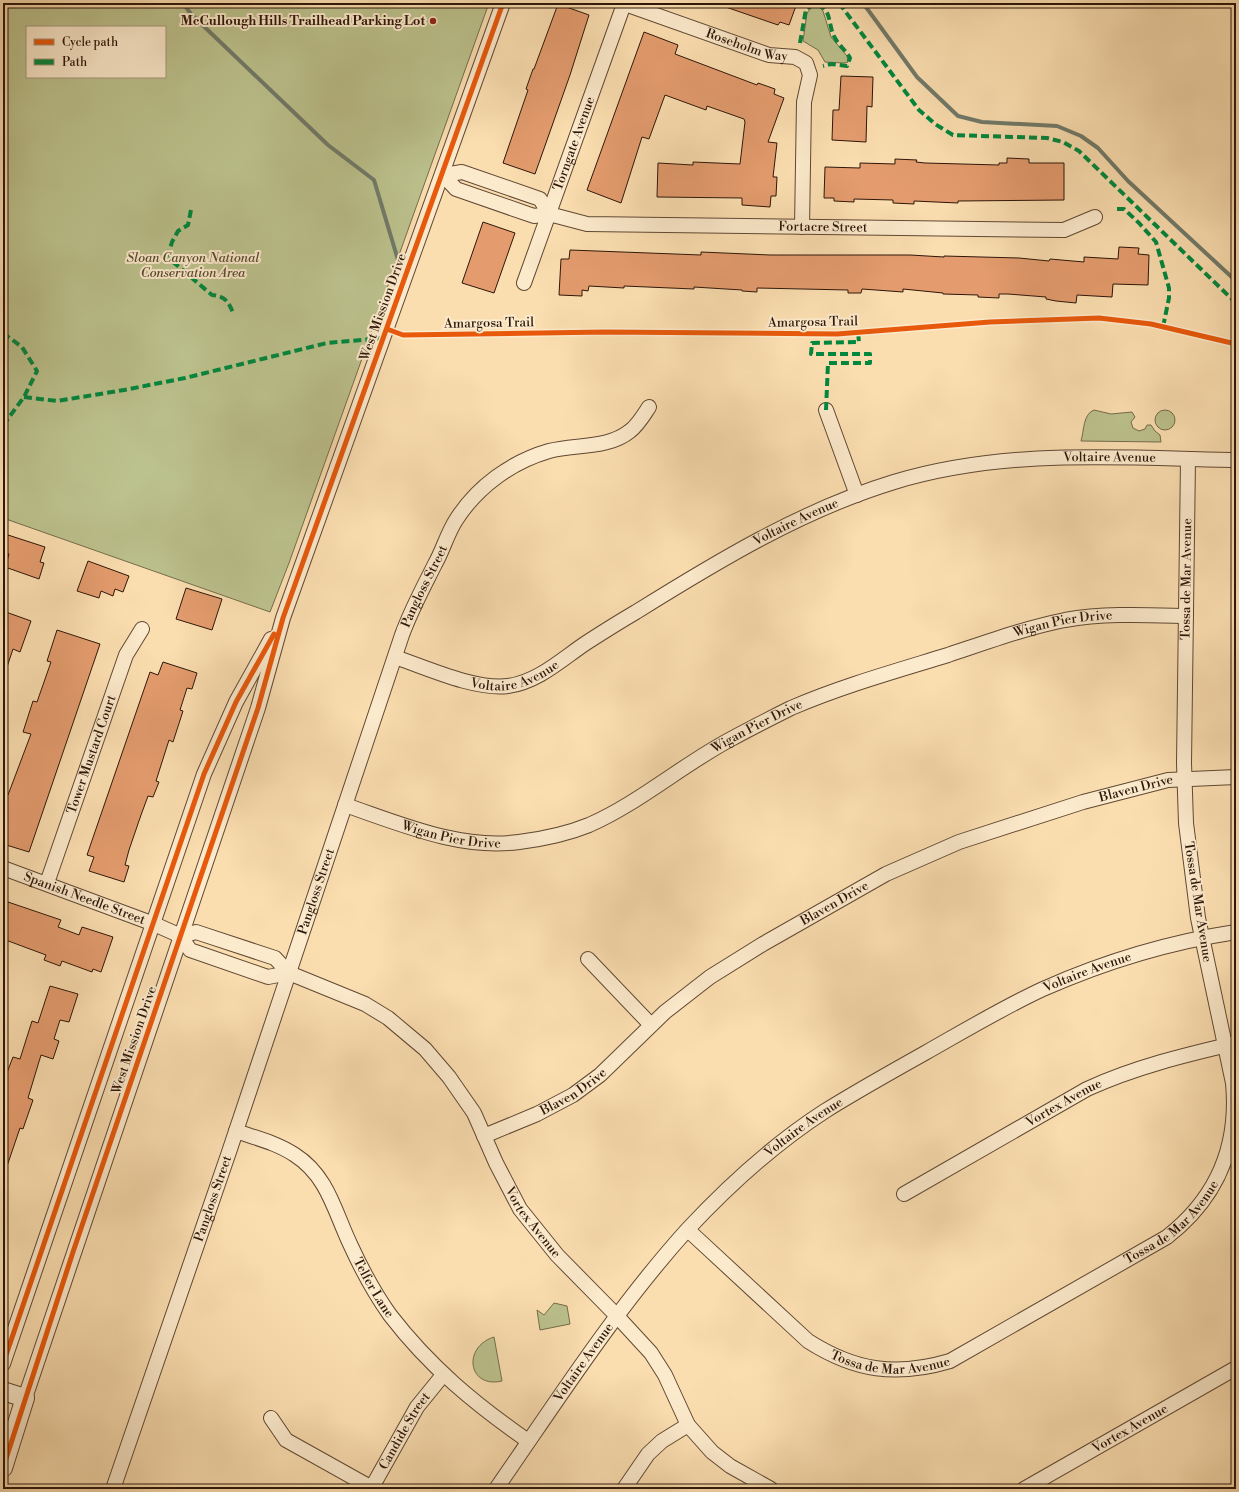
<svg xmlns="http://www.w3.org/2000/svg" width="1239" height="1492" viewBox="0 0 1239 1492" font-family="'Libre Bodoni',serif">
	<style>
		.green { fill: #bcc28d; stroke: #746c4b; fill-rule: evenodd }
		.lines { fill: none; stroke-linecap: round; stroke-linejoin: round }
		.stream { stroke: #717a6a; stroke-width: 4 }
		.building { fill: #e49c6e; stroke: #2d1609 }
		.minor-casing { stroke: #604833; stroke-width: 16 }
		.tertiary-casing { stroke: #604833; stroke-width: 20 }
		.minor { stroke: #fceacc; stroke-width: 14 }
		.tertiary { stroke: #fceacc; stroke-width: 18 }
		.quiet { stroke: #00873e; stroke-width: 4; stroke-dasharray: 8 4; stroke-linecap: butt }
		.cycleway-casing { stroke: #fceacc; stroke-width: 8 }
		.cycleway { stroke: #e8590c; stroke-width: 5 }
		.poi-dot { fill: #8f2418; stroke: #fceacc; stroke-width: 1.5 }
		.labels { text-anchor: middle; dominant-baseline: central; stroke-width: 4; stroke-linejoin: round; paint-order: stroke }
		.poi-label { font-size: 13px; font-weight: bold; fill: #2d1609; stroke: #fceacc; text-anchor: end }
		.street-label { font-size: 13px; fill: #2d1609; stroke: #fceacc }
		.park-label { font-size: 13px; font-style: italic; fill: #584a31; stroke: #fceacc }
	</style>
	<rect width="100%" height="100%" fill="#fbdeb0"/>
	<filter id="stains"><feTurbulence type="fractalNoise" baseFrequency=".005" numOctaves="4"/><feColorMatrix values="0 0 0 0 .2 0 0 0 0 .09 0 0 0 0 .02 0 0 0 .5 -.17"/></filter>
	<radialGradient id="worn" r=".72"><stop offset=".6" stop-color="#630" stop-opacity="0"/><stop offset="1" stop-color="#630" stop-opacity=".3"/></radialGradient>
	<path class="green" d="M3,3H489L289,563L270,612L3,518ZM27,27H165V77H27Z
		M813,6L819,7L823,11L831,37L847,56L848,62L844,63L825,62L818,50L803,41L807,13Z
		M1155 420a10 10 0 1 1 20 0a10 10 0 1 1-20 0Z
		M1094,410L1111,414L1132,412L1135,417L1131,422L1133,428L1139,431L1145,429L1147,425H1151L1155,431L1160,435L1161,442L1081,441C1084,431 1083,414 1094,410Z
		M554,1303L567,1306L570,1324L540,1330L537,1310L544,1315Z
		M494,1337L502,1381C468,1389 462,1347 494,1337Z"/>
	<g class="lines">
		<path class="stream" d="M183,3L191,14L328,145L374,180L398,260
			M863,3L917,77L958,116L982,122L1057,126L1081,136L1098,148L1128,181L1236,281"/>
	</g>
	<path class="building" d="M717,3H797L789,25L780,22L778,25L717,4Z
		M558,4L589,15L570,75L535,174L503,163L528,90L526,89L533,69H534Z
		M644,32L678,45L675,54L757,85L758,83L775,89L774,94L784,98L768,142L777,143L773,177H777L776,196H771L770,207L742,205V198L657,197L658,163L693,165V162L740,164L745,122L744,119L707,106L706,110L665,95L649,139L642,137L621,203L587,190Z
		M841,76L873,77L872,107L867,106L866,142L832,140L833,110H839Z
		M1007,158L1029,159V163H1064V200L958,201V203L914,201V204L893,203V200L854,199V202L834,201V198H824L825,167L860,168V163L895,164V159L917,160L916,162L925,163L999,165V163H1007Z
		M483,222L515,233L494,293L462,283Z
		M1119,247L1139,248L1138,254L1149,255L1148,285L1113,284L1112,297L1077,295L1076,303L1056,301L1046,299V297L1008,294H999V298L978,297V295L943,294V293L903,289V292L862,289L861,293H848V290L757,288V292L742,291V290L694,287V289L624,286V288L589,286L588,291L582,290V296L559,295L561,259H569L570,250L701,255V252L770,255H910L944,257V256L1019,258L1049,261L1050,259L1084,262V257L1118,259Z
		M8,535L45,547L40,562L44,563L39,579L5,567L9,554L3,552V549Z
		M88,561L129,576L123,592L115,589L113,596L101,591L99,598L77,591Z
		M186,588L222,599L212,630L176,619Z
		M3,611L31,621L20,652L13,649L5,673L3,672Z
		M57,630L100,644L29,852L3,844V793L8,795L31,734L23,732L33,701L37,702L51,662L47,661Z
		M163,662L197,673L192,689L187,688L180,710L183,711L173,742L169,740L156,781L159,782L153,797L148,796L141,815L129,850L125,865L129,866L124,882L89,871L94,857L87,855L150,672L158,675Z
		M8,902L61,920L58,927L79,935L82,927L113,937L101,972L93,969L92,972L62,961L60,966L44,960L46,955L3,939V917Z
		M50,986L78,994L69,1022L60,1020L54,1039L59,1041L53,1059L41,1055L28,1098L33,1100L23,1129L20,1128L5,1172L3,1171V1083L13,1057L20,1059L32,1021L38,1023Z"/>
	<g class="lines">
		<g class="minor-casing">
			<g id="minor">
				<path id="s1" d="M622,3L769,55L795,57L806,63L810,75L804,102L802,227"/>
				<path id="s2" d="M443,175L456,189L534,216L549,214L587,224L1064,230L1095,217"/>
				<path d="M443,175L462,172L540,199L549,214"/>
				<path id="s3" d="M524,283L624,4"/>
				<path d="M826,410L857,495"/>
				<path id="s4" d="M395,657C427,668 475,690 508,686C538,682 562,659 586,643C603,632 619,622 636,612C718,561 802,510 894,482C1006,448 1121,458 1236,460"/>
				<path id="s5" d="M345,805C401,824 460,850 519,842C543,839 567,834 589,825C639,803 682,765 731,739C751,728 771,718 791,708C842,686 896,671 948,655C987,642 1025,628 1065,620C1105,613 1145,615 1186,616"/>
				<path id="s6" d="M3,868L154,924L181,936L190,950L268,977L289,973"/>
				<path id="s7" d="M47,883L126,655L142,629"/>
				<path id="s8" d="M181,936L196,932L275,958L289,973L365,1004L388,1018L425,1049L449,1077L474,1113L496,1163L520,1209L557,1255L616,1315L651,1353L665,1375L688,1425L712,1452L730,1466L771,1489"/>
				<path d="M588,959L651,1025"/>
				<path id="s9" d="M236,1131C256,1138 277,1143 295,1155C328,1176 335,1213 351,1246C362,1270 375,1294 390,1315C430,1367 475,1404 528,1441"/>
				<path id="s10" d="M484,1136L537,1114L573,1095L600,1075L665,1012L710,977L763,944L886,874L959,842L1083,802L1168,780L1236,777"/>
				<path id="s11" d="M904,1194L1087,1089C1135,1067 1185,1055 1236,1043"/>
				<path id="s12" d="M688,1230L808,1341C855,1371 896,1377 950,1361L1167,1237C1217,1198 1239,1147 1233,1083L1198,918L1186,823L1184,763L1188,459"/>
				<path d="M3,1364L204,774L236,702L271,639"/>
				<path d="M25,1398L258,708L283,618L503,3"/>
				<path d="M271,1418L286,1440L372,1488"/>
				<path id="s13" d="M113,1489L229,1152L402,635C411,610 423,588 435,564C443,550 447,534 456,520C477,487 511,462 549,451C575,444 608,449 630,431C638,425 643,416 649,407"/>
				<path id="s14" d="M371,1489L417,1407L443,1375"/>
				<path id="s15" d="M496,1489C557,1401 615,1310 687,1230C728,1186 774,1144 825,1111C857,1091 891,1072 925,1053C964,1031 1002,1008 1043,989C1104,962 1170,942 1236,932"/>
				<path d="M624,1489L648,1454L662,1441L688,1425"/>
				<path id="s16" d="M1024,1489L1236,1368"/>
			</g>
		</g>
		<g class="tertiary-casing">
			<path id="tertiary" d="M3,1391L25,1398L3,1468"/>
		</g>
		<use href="#minor" class="minor"/>
		<use href="#tertiary" class="tertiary"/>
		<path class="quiet" d="M839,3L919,110L935,124L953,135L1047,138L1063,142L1079,151L1236,303
			M800,43L806,9L814,4C833,6 827,25 835,38C839,46 846,50 850,58L847,66L831,64L823,66
			M1117,209H1124L1139,223L1156,242L1169,288V298L1163,327
			M191,210L188,225L178,231L172,242L169,252L172,261L212,295C226,296 229,303 234,315
			M3,333L22,347L37,371L24,397L7,420L3,421
			M24,397L57,401L124,390L185,378L327,343L384,338
			M826,410L828,363H870V354H811L812,343L859,342L858,333"/>
		<g class="cycleway-casing">
			<path id="cycleway" d="M387,329L403,335L605,332L837,334L990,322L1099,318L1151,324L1236,344
				M3,1364L204,774L236,702L274,634
				M3,1468L73,1252L258,708L283,618L503,3"/>
		</g>
		<use href="#cycleway" class="cycleway"/>
	</g>
	<circle class="poi-dot" cx="433" cy="21" r="4"/>
	<g class="labels">
		<g class="poi-label">
			<text x="425" y="21">McCullough Hills Trailhead Parking Lot</text>
		</g>
		<g class="street-label">
			<text stroke="none"><textPath href="#s1" startOffset="132">Roseholm Way</textPath></text>
			<text stroke="none"><textPath href="#s3" startOffset="148">Torngate Avenue</textPath></text>
			<text stroke="none"><textPath href="#s2" startOffset="392">Fortacre Street</textPath></text>
			<text transform="translate(383 307) rotate(-70)">West Mission Drive</text>
			<text transform="translate(813 322) rotate(-1)">Amargosa Trail</text>
			<text transform="translate(489 323) rotate(-1)">Amargosa Trail</text>
			<text stroke="none"><textPath href="#s4" startOffset="774">Voltaire Avenue</textPath></text>
			<text stroke="none"><textPath href="#s4" startOffset="450">Voltaire Avenue</textPath></text>
			<text stroke="none"><textPath href="#s12" startOffset="1246">Tossa de Mar Avenue</textPath></text>
			<text stroke="none"><textPath href="#s13" startOffset="955">Pangloss Street</textPath></text>
			<text stroke="none"><textPath href="#s5" startOffset="771">Wigan Pier Drive</textPath></text>
			<text stroke="none"><textPath href="#s4" startOffset="126">Voltaire Avenue</textPath></text>
			<text stroke="none"><textPath href="#s5" startOffset="447">Wigan Pier Drive</textPath></text>
			<text stroke="none"><textPath href="#s7" startOffset="136">Tower Mustard Court</textPath></text>
			<text stroke="none"><textPath href="#s10" startOffset="748">Blaven Drive</textPath></text>
			<text stroke="none"><textPath href="#s5" startOffset="111">Wigan Pier Drive</textPath></text>
			<text stroke="none"><textPath href="#s13" startOffset="631">Pangloss Street</textPath></text>
			<text stroke="none"><textPath href="#s6" startOffset="87">Spanish Needle Street</textPath></text>
			<text transform="translate(1198 902) rotate(81)">Tossa de Mar Avenue</text>
			<text stroke="none"><textPath href="#s10" startOffset="424">Blaven Drive</textPath></text>
			<text stroke="none"><textPath href="#s15" startOffset="802">Voltaire Avenue</textPath></text>
			<text transform="translate(134 1040) rotate(-71)">West Mission Drive</text>
			<text stroke="none"><textPath href="#s10" startOffset="100">Blaven Drive</textPath></text>
			<text stroke="none"><textPath href="#s11" startOffset="184">Vortex Avenue</textPath></text>
			<text stroke="none"><textPath href="#s15" startOffset="478">Voltaire Avenue</textPath></text>
			<text stroke="none"><textPath href="#s13" startOffset="307">Pangloss Street</textPath></text>
			<text stroke="none"><textPath href="#s12" startOffset="575">Tossa de Mar Avenue</textPath></text>
			<text stroke="none"><textPath href="#s8" startOffset="482">Vortex Avenue</textPath></text>
			<text stroke="none"><textPath href="#s9" startOffset="220">Telfer Lane</textPath></text>
			<text stroke="none"><textPath href="#s12" startOffset="251">Tossa de Mar Avenue</textPath></text>
			<text stroke="none"><textPath href="#s15" startOffset="154">Voltaire Avenue</textPath></text>
			<text stroke="none"><textPath href="#s16" startOffset="122">Vortex Avenue</textPath></text>
			<text stroke="none"><textPath href="#s14" startOffset="67">Candide Street</textPath></text>
		</g>
		<g class="park-label">
			<text x="193" y="258">Sloan Canyon National<tspan x="193" dy="15">Conservation Area</tspan></text>
		</g>
	</g>
	<rect width="1239" height="1492" fill="none" stroke="#fbdeb0" stroke-width="16"/>
	<rect x="4" y="4" width="1231" height="1484" fill="none" stroke="#2d1609" stroke-width="2"/>
	<rect x="8" y="8" width="1223" height="1476" fill="none" stroke="#2d1609"/>
	<rect x="26" y="26" width="140" height="52" fill="#fceacc" stroke="#a9957e"/>
	<rect x="34" y="39" width="20" height="6" fill="#e8590c" stroke="#a9957e"/>
	<text x="62" y="46" font-size="12" fill="#2d1609">Cycle path</text>
	<rect x="34" y="59" width="20" height="6" fill="#00873e" stroke="#a9957e"/>
	<text x="62" y="66" font-size="12" fill="#2d1609">Path</text>
	<rect width="100%" height="100%" filter="url(#stains)"/>
	<rect width="100%" height="100%" fill="url(#worn)"/>
</svg>
